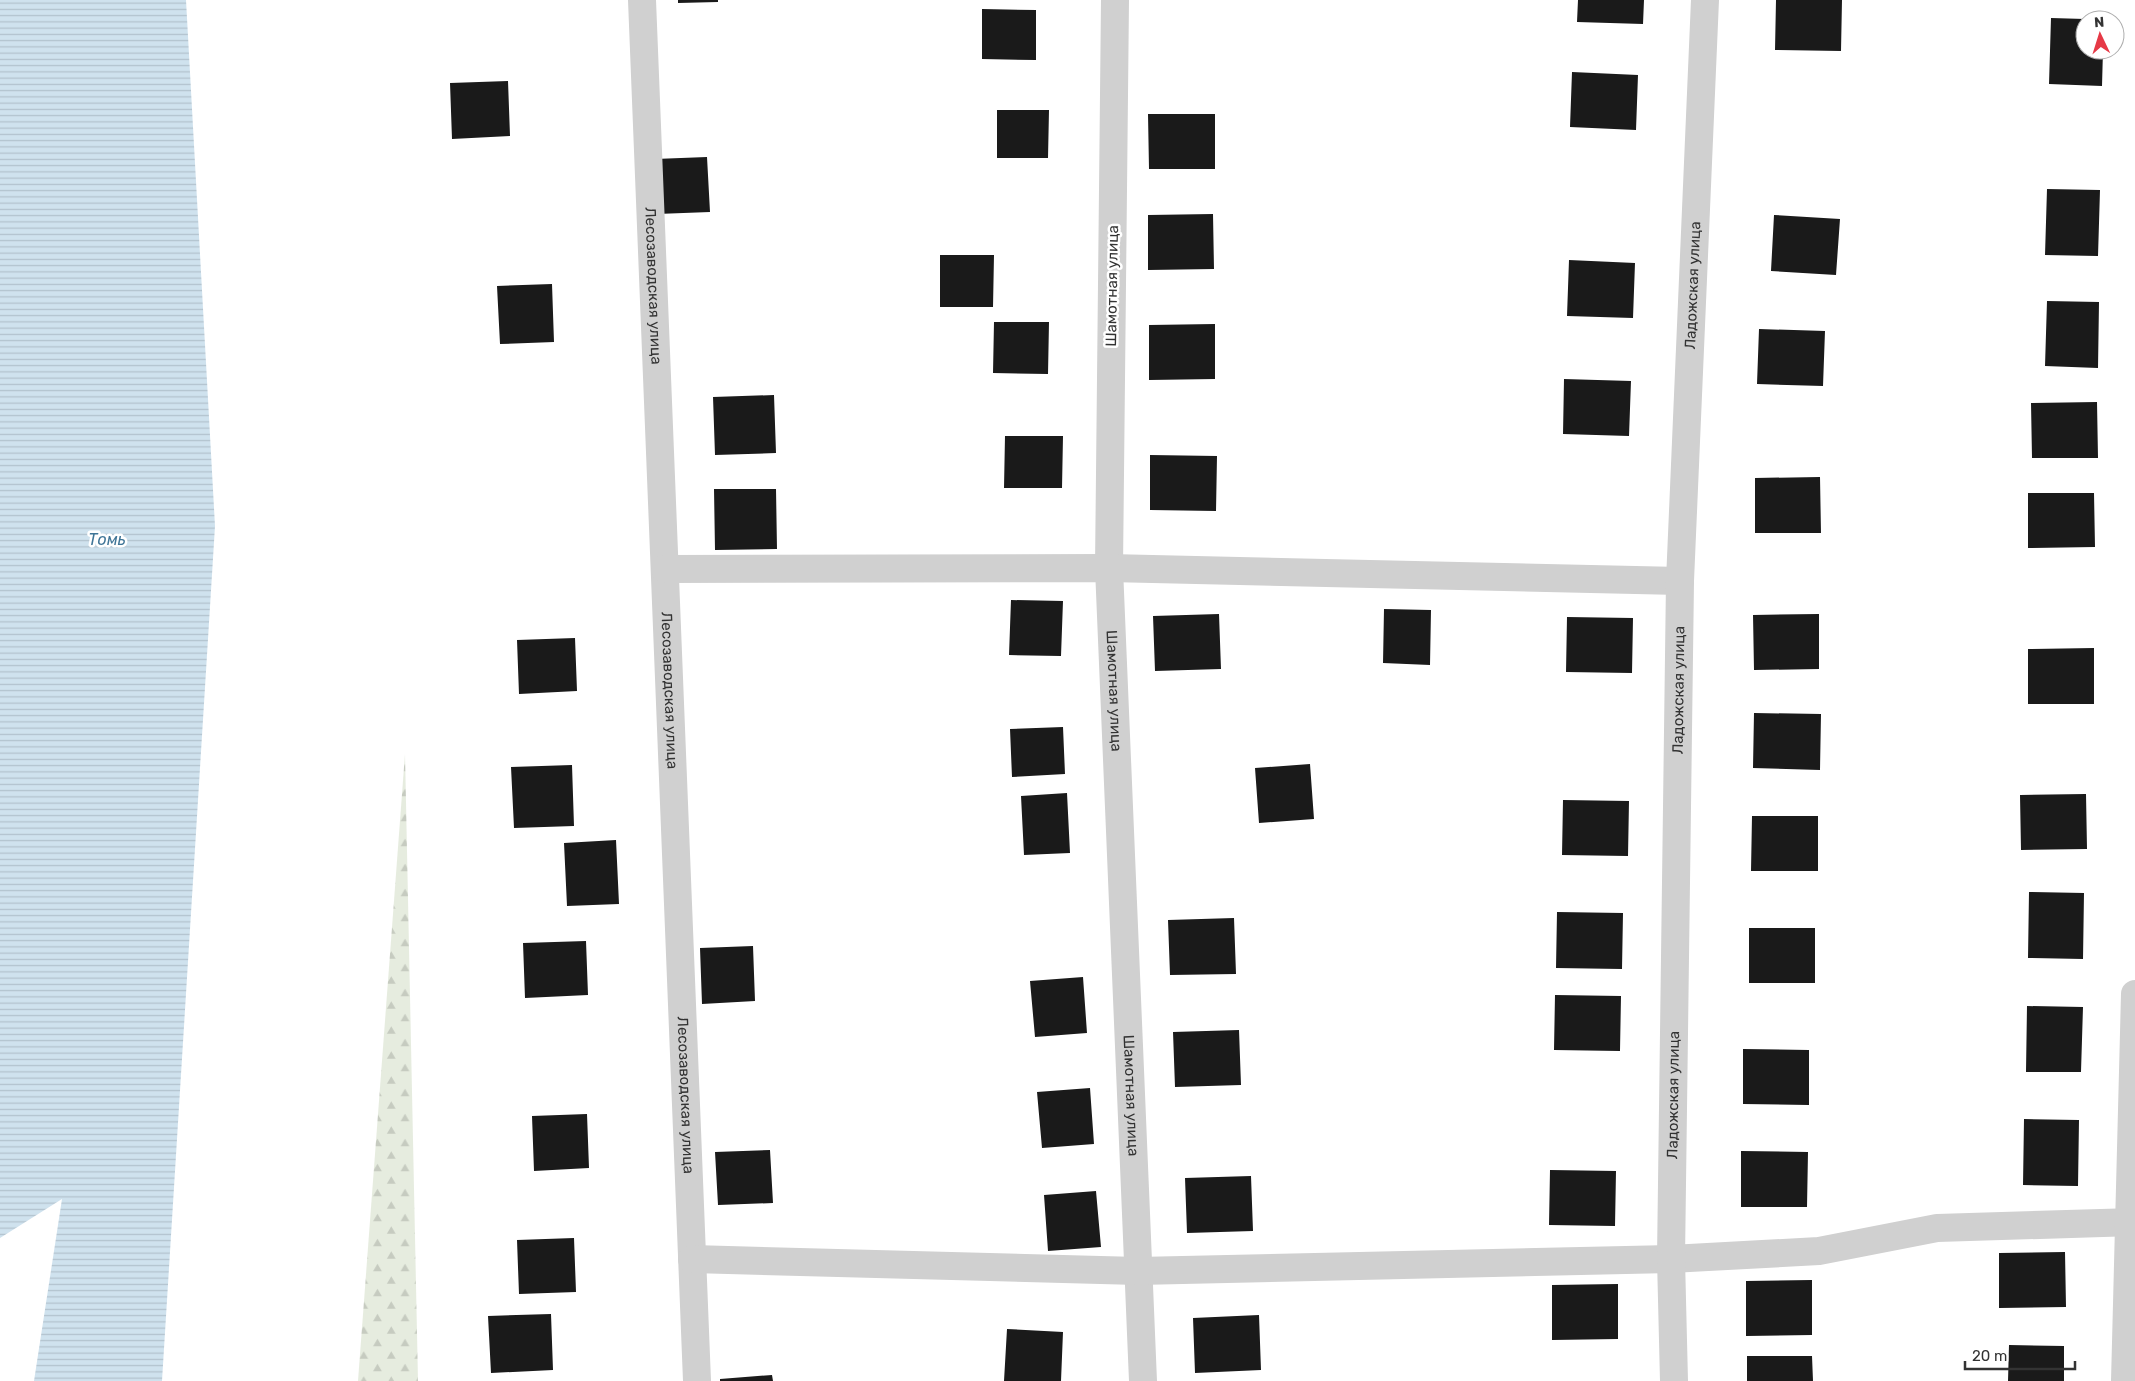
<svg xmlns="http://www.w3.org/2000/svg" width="2135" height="1381" viewBox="0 0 2135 1381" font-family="Rubik,sans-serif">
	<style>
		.forest { fill: url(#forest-firs) }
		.water { fill: url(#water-rules) }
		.building { fill: #1a1a1a }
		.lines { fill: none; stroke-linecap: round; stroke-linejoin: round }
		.street { stroke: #d0d0d0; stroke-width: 28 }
		.labels { text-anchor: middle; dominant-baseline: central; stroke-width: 5; stroke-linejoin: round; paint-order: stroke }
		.street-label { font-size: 15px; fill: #333; stroke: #fff }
		.water-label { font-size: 16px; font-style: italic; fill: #3f7597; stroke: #fff }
	</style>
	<defs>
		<pattern id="forest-firs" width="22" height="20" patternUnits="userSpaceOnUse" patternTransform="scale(1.25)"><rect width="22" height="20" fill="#e6ecdf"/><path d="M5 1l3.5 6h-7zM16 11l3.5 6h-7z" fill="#c6cbc0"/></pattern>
		<pattern id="water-rules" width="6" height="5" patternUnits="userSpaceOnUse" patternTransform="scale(1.25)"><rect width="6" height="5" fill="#cfe2ee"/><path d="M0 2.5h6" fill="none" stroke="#b2c2cd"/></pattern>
	</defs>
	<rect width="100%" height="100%" fill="#fff"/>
	<path class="forest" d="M405,754L418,1381H358Z"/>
	<path class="water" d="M0,0H186L215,526L162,1381H34L62,1199L0,1238Z"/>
	<path class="building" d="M678,0H718V2L678,3Z
		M1578,0H1644L1643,24L1577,22Z
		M1776,0H1842L1841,51L1775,50Z
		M982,9L1036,10V60L982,59Z
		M2051,18L2085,19V50H2103L2102,86L2049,84Z
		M1572,72L1638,75L1636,130L1570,127Z
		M508,81L510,136L452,139L450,83Z
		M997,110H1049L1048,158H997Z
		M1148,114H1215V169H1149Z
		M707,157L710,212L657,214L655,159Z
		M2047,189L2100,190L2098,256L2045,255Z
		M1213,214L1214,269L1148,270V215Z
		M1774,215L1840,219L1836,275L1771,271Z
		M940,255H994L993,307H940Z
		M1569,260L1635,263L1633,318L1567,316Z
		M552,284L554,342L500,344L497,286Z
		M2047,301L2099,302L2098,368L2045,366Z
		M994,322H1049L1048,374L993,373Z
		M1215,324V379L1149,380V325Z
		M1759,329L1825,331L1823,386L1757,384Z
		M1564,379L1631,381L1629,436L1563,434Z
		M774,395L776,453L715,455L713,397Z
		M2097,402L2098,458H2032L2031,403Z
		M1005,436H1063L1062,488H1004Z
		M1150,455L1217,456L1216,511L1150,510Z
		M1820,477L1821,533H1755V478Z
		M714,489H776L777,549L715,550Z
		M2028,493H2094L2095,547L2028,548Z
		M1011,600L1063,601L1061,656L1009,655Z
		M1384,609L1431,610L1430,665L1383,663Z
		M1219,614L1221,669L1155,671L1153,616Z
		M1819,614V669L1754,670L1753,615Z
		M1567,617L1633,618L1632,673L1566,672Z
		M575,638L577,691L519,694L517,640Z
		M2094,648V704H2028V649Z
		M1754,713L1821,714L1820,770L1753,768Z
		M1063,727L1065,774L1012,777L1010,729Z
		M1310,764L1314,819L1259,823L1255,768Z
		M572,765L574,826L514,828L511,767Z
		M1067,793L1070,853L1024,855L1021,796Z
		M2086,794L2087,849L2021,850L2020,795Z
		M1563,800L1629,801L1628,856L1562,855Z
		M1752,816H1818V871H1751Z
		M616,840L619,904L567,906L564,843Z
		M2029,892L2084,893L2083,959L2028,958Z
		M1557,912L1623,913L1622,969L1556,968Z
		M1234,918L1236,974L1170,975L1168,920Z
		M1749,928H1815V983H1749Z
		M586,941L588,995L525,998L523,943Z
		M753,946L755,1001L702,1004L700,948Z
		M1083,977L1087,1033L1035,1037L1030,981Z
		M1555,995L1621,996L1620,1051L1554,1050Z
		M2027,1006L2083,1007L2081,1072H2026Z
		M1239,1030L1241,1085L1175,1087L1173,1032Z
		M1743,1049L1809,1050V1105L1743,1104Z
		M1090,1088L1094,1144L1042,1148L1037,1092Z
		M587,1114L589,1168L534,1171L532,1116Z
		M2024,1119L2079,1120L2078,1186L2023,1185Z
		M770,1150L773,1203L718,1205L715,1152Z
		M1741,1151L1808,1152L1807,1207H1741Z
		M1550,1170L1616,1171L1615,1226L1549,1225Z
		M1251,1176L1253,1231L1187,1233L1185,1178Z
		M1096,1191L1101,1247L1048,1251L1044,1195Z
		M574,1238L576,1292L519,1294L517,1240Z
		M2065,1252L2066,1307L1999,1308V1253Z
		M1812,1280V1335L1746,1336V1281Z
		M1618,1284V1339L1552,1340V1285Z
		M551,1314L553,1370L491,1373L488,1316Z
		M1259,1315L1261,1370L1195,1373L1193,1318Z
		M1007,1329L1063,1332L1061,1381H1004Z
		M2009,1345L2064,1346V1381H2008Z
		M1747,1356H1812L1813,1381H1747Z
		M772,1375L773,1381H720V1379Z"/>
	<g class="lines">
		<g class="street">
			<path id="s1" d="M642,0L697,1381"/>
			<path id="s2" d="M1115,0L1109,568L1143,1381"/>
			<path d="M665,569L1109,568L1680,581"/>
			<path d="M692,1259L1138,1271L1671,1259L1819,1251L1937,1228L2135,1222"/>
			<path id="s3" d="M1674,1381L1671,1259L1680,581L1705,0"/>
			<path d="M2125,1381L2135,994"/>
		</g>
	</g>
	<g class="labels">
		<g class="street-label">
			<text stroke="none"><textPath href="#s1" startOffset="286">Лесозаводская улица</textPath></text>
			<text transform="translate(1112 286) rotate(-89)">Шамотная улица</text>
			<text stroke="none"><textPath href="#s3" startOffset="1096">Ладожская улица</textPath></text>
			<text stroke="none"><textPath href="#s1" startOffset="691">Лесозаводская улица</textPath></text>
			<text stroke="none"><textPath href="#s3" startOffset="691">Ладожская улица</textPath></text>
			<text stroke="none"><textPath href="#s2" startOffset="691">Шамотная улица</textPath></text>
			<text stroke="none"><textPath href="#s1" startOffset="1096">Лесозаводская улица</textPath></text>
			<text stroke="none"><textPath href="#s2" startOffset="1096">Шамотная улица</textPath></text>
			<text stroke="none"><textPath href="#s3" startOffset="286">Ладожская улица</textPath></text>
		</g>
		<g class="water-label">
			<text x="107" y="539">Томь</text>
		</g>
	</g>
	<g transform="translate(2100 35) rotate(356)"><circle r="24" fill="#ffffff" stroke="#adadad"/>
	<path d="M0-4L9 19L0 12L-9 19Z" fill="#e63946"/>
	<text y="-8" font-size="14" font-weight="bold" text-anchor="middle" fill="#333333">N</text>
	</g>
	<path d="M1965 1361v8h110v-8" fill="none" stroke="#333333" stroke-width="2.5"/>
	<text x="1972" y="1361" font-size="15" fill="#333333" stroke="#ffffff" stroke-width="4" paint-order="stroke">20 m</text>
</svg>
